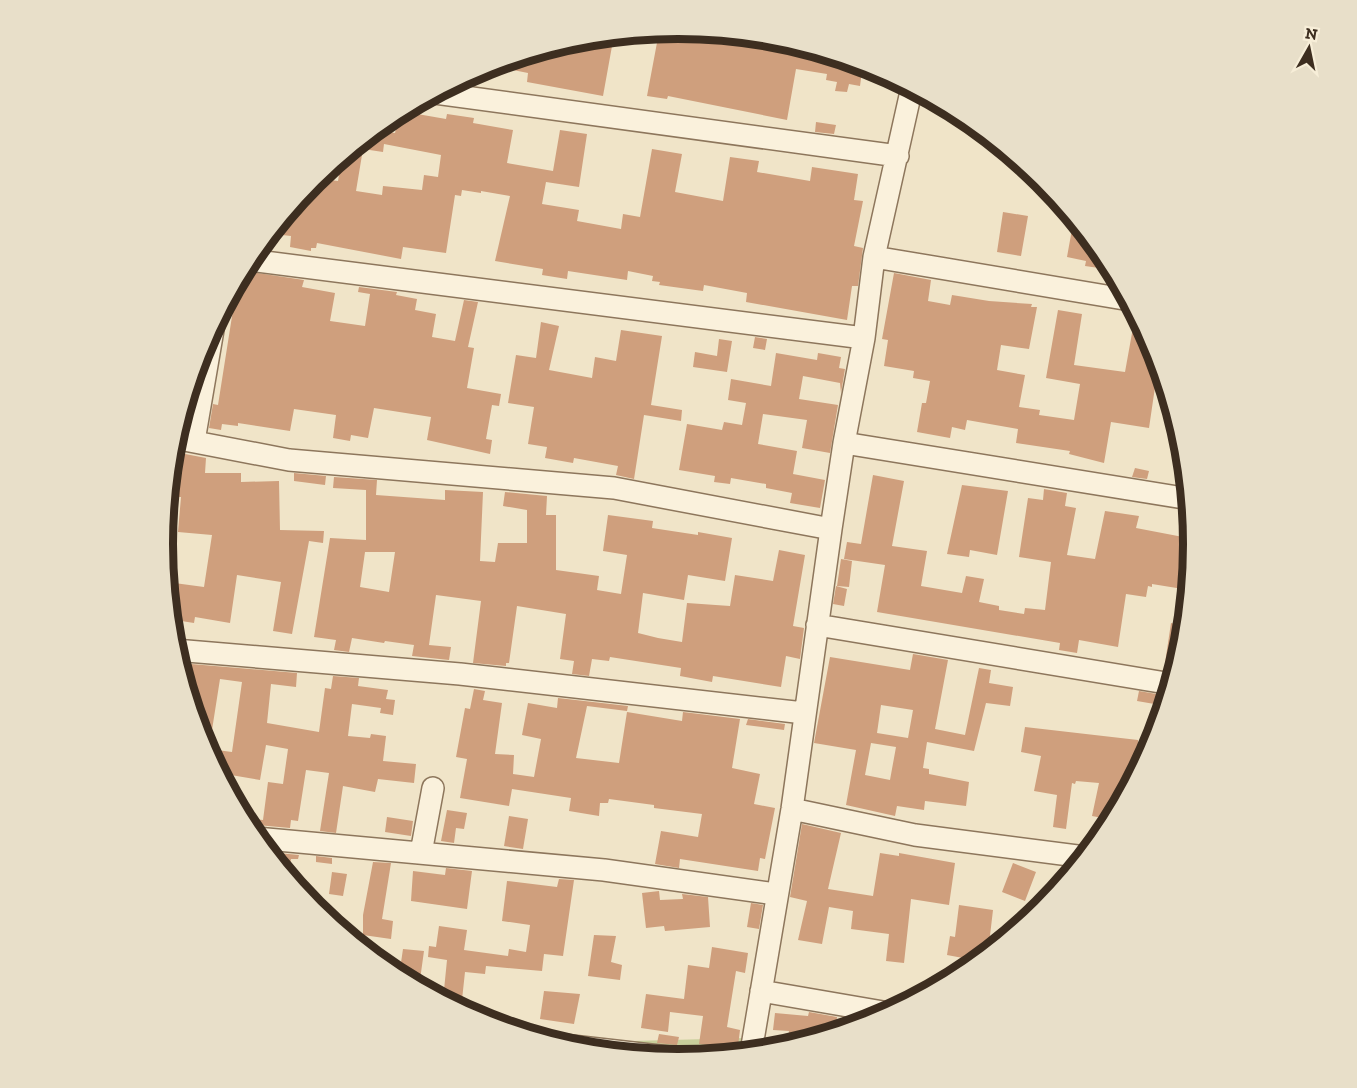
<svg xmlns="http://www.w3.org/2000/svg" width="1357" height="1088" viewBox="0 0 1357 1088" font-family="'Zilla Slab',serif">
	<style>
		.green { fill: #c9cf9b }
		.building { fill: #cf9f7d; fill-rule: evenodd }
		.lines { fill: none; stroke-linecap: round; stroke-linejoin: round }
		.minor-casing { stroke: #8d765c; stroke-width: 24 }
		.minor { stroke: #faf1dc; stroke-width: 21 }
		.rim { fill: none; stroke: #3d2e20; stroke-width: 8 }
	</style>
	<rect width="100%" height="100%" fill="#f0e4c8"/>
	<path class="green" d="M823,1036L779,1050L678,1059L557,1043Z"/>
	<path class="building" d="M659,32L682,36V32L735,42L736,34L779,38L786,40L785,48L830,54L863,64L860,86L849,84L847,92L835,91L837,82L826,80L827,74L796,69L787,120L668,96L667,99L647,96Z
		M614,35L603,96L527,82L528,73L489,65L571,41L578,42L579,38Z
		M400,111L446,119L447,114L474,118L473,123L513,130L507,163L553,171L560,130L587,134L579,187L546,182L542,204L579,210L577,221L621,229L623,214L640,217L652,149L682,154L675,192L723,201L730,157L759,161L757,172L810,181L812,167L858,174L854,200L863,201L854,246L863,248L858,286H852L847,320L746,302L747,293L704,285L703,291L659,285L660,282L652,281L653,276L628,271L627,280L568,271L567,279L542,275L543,269L495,261L510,196L481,191V193L462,190L461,196L455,195L446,253L403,247L401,259L317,243L316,248H311V251L290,247L291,236L282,235L284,218L293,220L298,199L315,178L338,181L342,156L375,130L395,133ZM384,144L441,155L438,177L424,175L422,190L383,186L382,195L356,191L363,149L383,152Z
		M816,122L836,125L834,134L815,132Z
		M1003,212L1028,216L1021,256L997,252Z
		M1074,218L1107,258L1110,263L1100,262L1099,268L1085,266L1086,261L1067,257Z
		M243,271L304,280L302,287L335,293L330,321L365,326L370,294L358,292L359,287L397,292L396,295L417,299L415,310L436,314L432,337L455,341L464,300L478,302L468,347L474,348L467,388L501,394L499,406L492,405L486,439L492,440L490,454L427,440L431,417L374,408L368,438L351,435L350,441L333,438L336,415L294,409L290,431L238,423V426L222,424L221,430L209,428L213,404L218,405L233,310H229V304L225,303Z
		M894,273L931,280L928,301L950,305L952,295L989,301L1032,304L1031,307H1037L1029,349L1001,345L997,370L1025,375L1019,407L1040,410L1039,415L1074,420L1080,384L1046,378L1058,310L1082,314L1074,365L1125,372L1136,311L1159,360L1149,428L1111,422L1104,463L1069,454L1070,451L1016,443L1018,429L967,420L965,430L952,427L950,438L917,432L922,403H926L930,381L913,378L914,371L884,366L888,340L882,339Z
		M541,322L559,326L549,370L592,378L595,357L616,361L621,330L662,336L651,405L682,410L681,421L644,415L634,479L616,475L618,466L574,458L573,463L545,458L547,447L528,444L534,407L508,403L516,355L536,358Z
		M755,337L767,339L765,350L753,348Z
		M719,339L732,341L727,372L693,367L695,352L717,356Z
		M776,353L817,360L818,353L841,357L839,368L845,369L841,393L840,383L803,376L799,399L838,405L830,453L802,448L807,420L763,414L758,444L797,451L793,474L825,480L820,508L790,503L792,493L766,488V484L731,478L730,484L714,482L715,476L679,470L687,424L722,430L724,422L742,425L746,403L728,400L731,379L771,386Z
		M180,453L206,458L205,473H241V482L279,481L280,530L324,531L323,543L309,541L292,634L273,631L281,582L237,575L230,623L195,617L194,623L175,620L179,598L168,597L167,582L204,587L212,535L178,532L181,497H178Z
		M1135,468L1149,471L1147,479L1132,477Z
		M294,473L326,476L325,485L294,481Z
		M873,475L904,481L892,546L927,551L921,586L962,593L966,576L984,579L979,602L999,606V610L1024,614L1025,608L1045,610L1051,562L1019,557L1028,498L1043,500L1044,489L1067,493L1065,506L1076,508L1067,555L1095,559L1105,511L1139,516L1136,528L1183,537L1187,512H1191L1194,544L1189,590L1152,584V587L1148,586L1146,597L1126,594L1118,647L1079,640L1077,653L1059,650L1060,643L877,612L885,565L844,559L847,542L861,544Z
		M334,477L377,480L376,495L445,500V490L483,492L480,561L495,562L498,543H527V510L503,506L505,492L547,496L546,515H556V570L599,576L597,590L621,594L627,555L603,551L608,515L653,521L652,528L698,535V532L732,538L725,581L688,575L684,600L643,593L638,633L658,638L682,642L687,603L730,606L735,575L773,581L779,550L805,555L793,626L804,628L800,659L786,656L781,687L713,676L712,682L680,676L681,668L610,657L609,661L592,659L589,676L572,674L574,661L560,659L566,614L517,606L509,663H506V666L473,663L481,601L436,595L429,645L451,647L449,660L412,656L414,645L385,641L384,643L352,638L349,652L334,650L336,640L314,637L330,538L366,540V490L333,488ZM365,552H395L389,592L360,587Z
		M962,485L1008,491L997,555L970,550L969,557L947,554Z
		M164,533L177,535L174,553L164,551Z
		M841,559L852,561L849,587L837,586Z
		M836,586L847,589L844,606L833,604Z
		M1180,591L1189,592L1184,645L1178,665L1165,663L1171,623L1175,624Z
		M913,654L948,660L935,729L965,735L979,668L991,670L989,683L1013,687L1010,706L986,703L974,751L927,742L923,768L929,769V774L969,782L966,806L925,801L924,810L897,806L895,816L846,805L856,750L814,743L830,657L910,670ZM881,705L913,710L908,738L877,733ZM871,743L896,747L890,780L865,775Z
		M179,663L297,673L296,687L271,684L267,723L319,732L325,688L331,689L333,676L359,678L358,686L388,690L386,699L395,700L393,715L380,713L381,708L352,704L348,736L370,738L371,734L386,736L383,761L416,764L414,783L378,779L375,792L343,786L336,833L320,831L329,773L306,770L298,821L291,820L290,828L257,825L249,828L243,818L263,820L268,782L283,784L288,749L266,745L260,780L219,773L202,741ZM220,679L242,682L232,752L209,749Z
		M474,689L485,691L483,700L502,703L495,754L514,755L513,774L534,777L541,739L522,735L528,703L557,708L558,698L628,706L627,711L587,706L576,758L619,763L627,712L682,721L683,712L740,719L732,768L760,774L754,804L775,808L765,859L760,858L758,871L680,859L679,868L655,864L661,831L698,837L702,814L654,808V805L609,799L608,803H600L599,816L569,811L571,798L512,789L509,806L460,798L467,759L456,757L465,708L470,709Z
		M1139,691L1168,696L1166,706L1137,701Z
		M748,719L785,724L784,730L746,725Z
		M1025,727L1138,740V743L1144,744L1141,766L1113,820L1092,816L1099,783L1076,781L1075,784L1072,783L1066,829L1053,827L1057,795L1034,791L1041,756L1021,752Z
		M447,810L467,813L464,829L456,828L454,843L441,841Z
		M509,816L528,819L523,849L504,846Z
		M387,817L413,821L411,836L385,832Z
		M802,824L841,833L828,889L873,896L880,853L899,856V853L955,863L949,905L911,899L904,963L886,961L889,934L851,929L853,911L829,907L822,944L798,940L807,901L790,897Z
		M268,852L299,855L298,859H291L288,877Z
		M316,856L332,858V864L316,862Z
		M373,862L391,863L382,919L393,921L391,939L363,935V915Z
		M1013,863L1036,872L1025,901L1002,892Z
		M446,868L472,871L467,909L411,901L413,871L445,875Z
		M332,872L347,874L343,896L329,894Z
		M559,879L574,880L563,956L544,954L542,971L486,966L485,974L465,972L461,1009L443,1000L447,960L428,957L429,946L436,947L439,926L467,930L464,950L508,956L509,949L526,952L530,925L502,921L507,881L557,887Z
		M659,891L660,900L683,899L682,894L708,897L710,927L665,931L664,926L646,928L642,893Z
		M751,903L763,905L759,929L747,927Z
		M959,905L993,910L989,944L999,945L979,961L947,955L950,936L955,937Z
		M594,935L616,936L611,962L622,965L620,980L588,976Z
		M712,947L748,953L745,973L736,971L727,1027L740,1030L737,1054L725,1055L726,1047L699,1044L703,1016L670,1012L668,1032L641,1028L646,994L684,999L688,965L709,968Z
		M403,949L424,951L419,987L399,976Z
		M544,991L580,994L574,1024L540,1019Z
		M809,1012L837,1017L835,1033L787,1047L789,1031L773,1030L775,1013L808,1016Z
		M659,1034L679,1037L677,1045L657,1043Z"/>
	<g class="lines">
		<g class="minor-casing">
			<path id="minor" d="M435,93L898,156
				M874,257L1130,300
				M249,260L864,338
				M174,438L289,460L614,488L831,529
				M194,441L214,324
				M844,443L1190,499
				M817,625L1172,684
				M175,650L460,674L804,713
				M792,809L915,835L1085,857
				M256,838L604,870L776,894
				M421,853L433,788
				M761,991L889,1013
				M563,1045L686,1059
				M751,1052L792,809L831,529L844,443L864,338L874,257L912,87"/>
		</g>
		<use href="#minor" class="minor"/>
	</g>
	<path d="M0 0H1357V1088H0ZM173 544a505 505 0 1 1 1010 0a505 505 0 1 1-1010 0Z" fill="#e8dfc9" fill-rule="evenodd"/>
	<path class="rim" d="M173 544a505 505 0 1 1 1010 0a505 505 0 1 1-1010 0Z"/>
	<g transform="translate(1309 48) rotate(9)" stroke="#f7eed8" stroke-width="4.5" paint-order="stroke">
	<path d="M0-4.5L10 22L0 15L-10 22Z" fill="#3d2e20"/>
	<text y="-9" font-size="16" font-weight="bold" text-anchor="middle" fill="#3d2e20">N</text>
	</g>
</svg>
